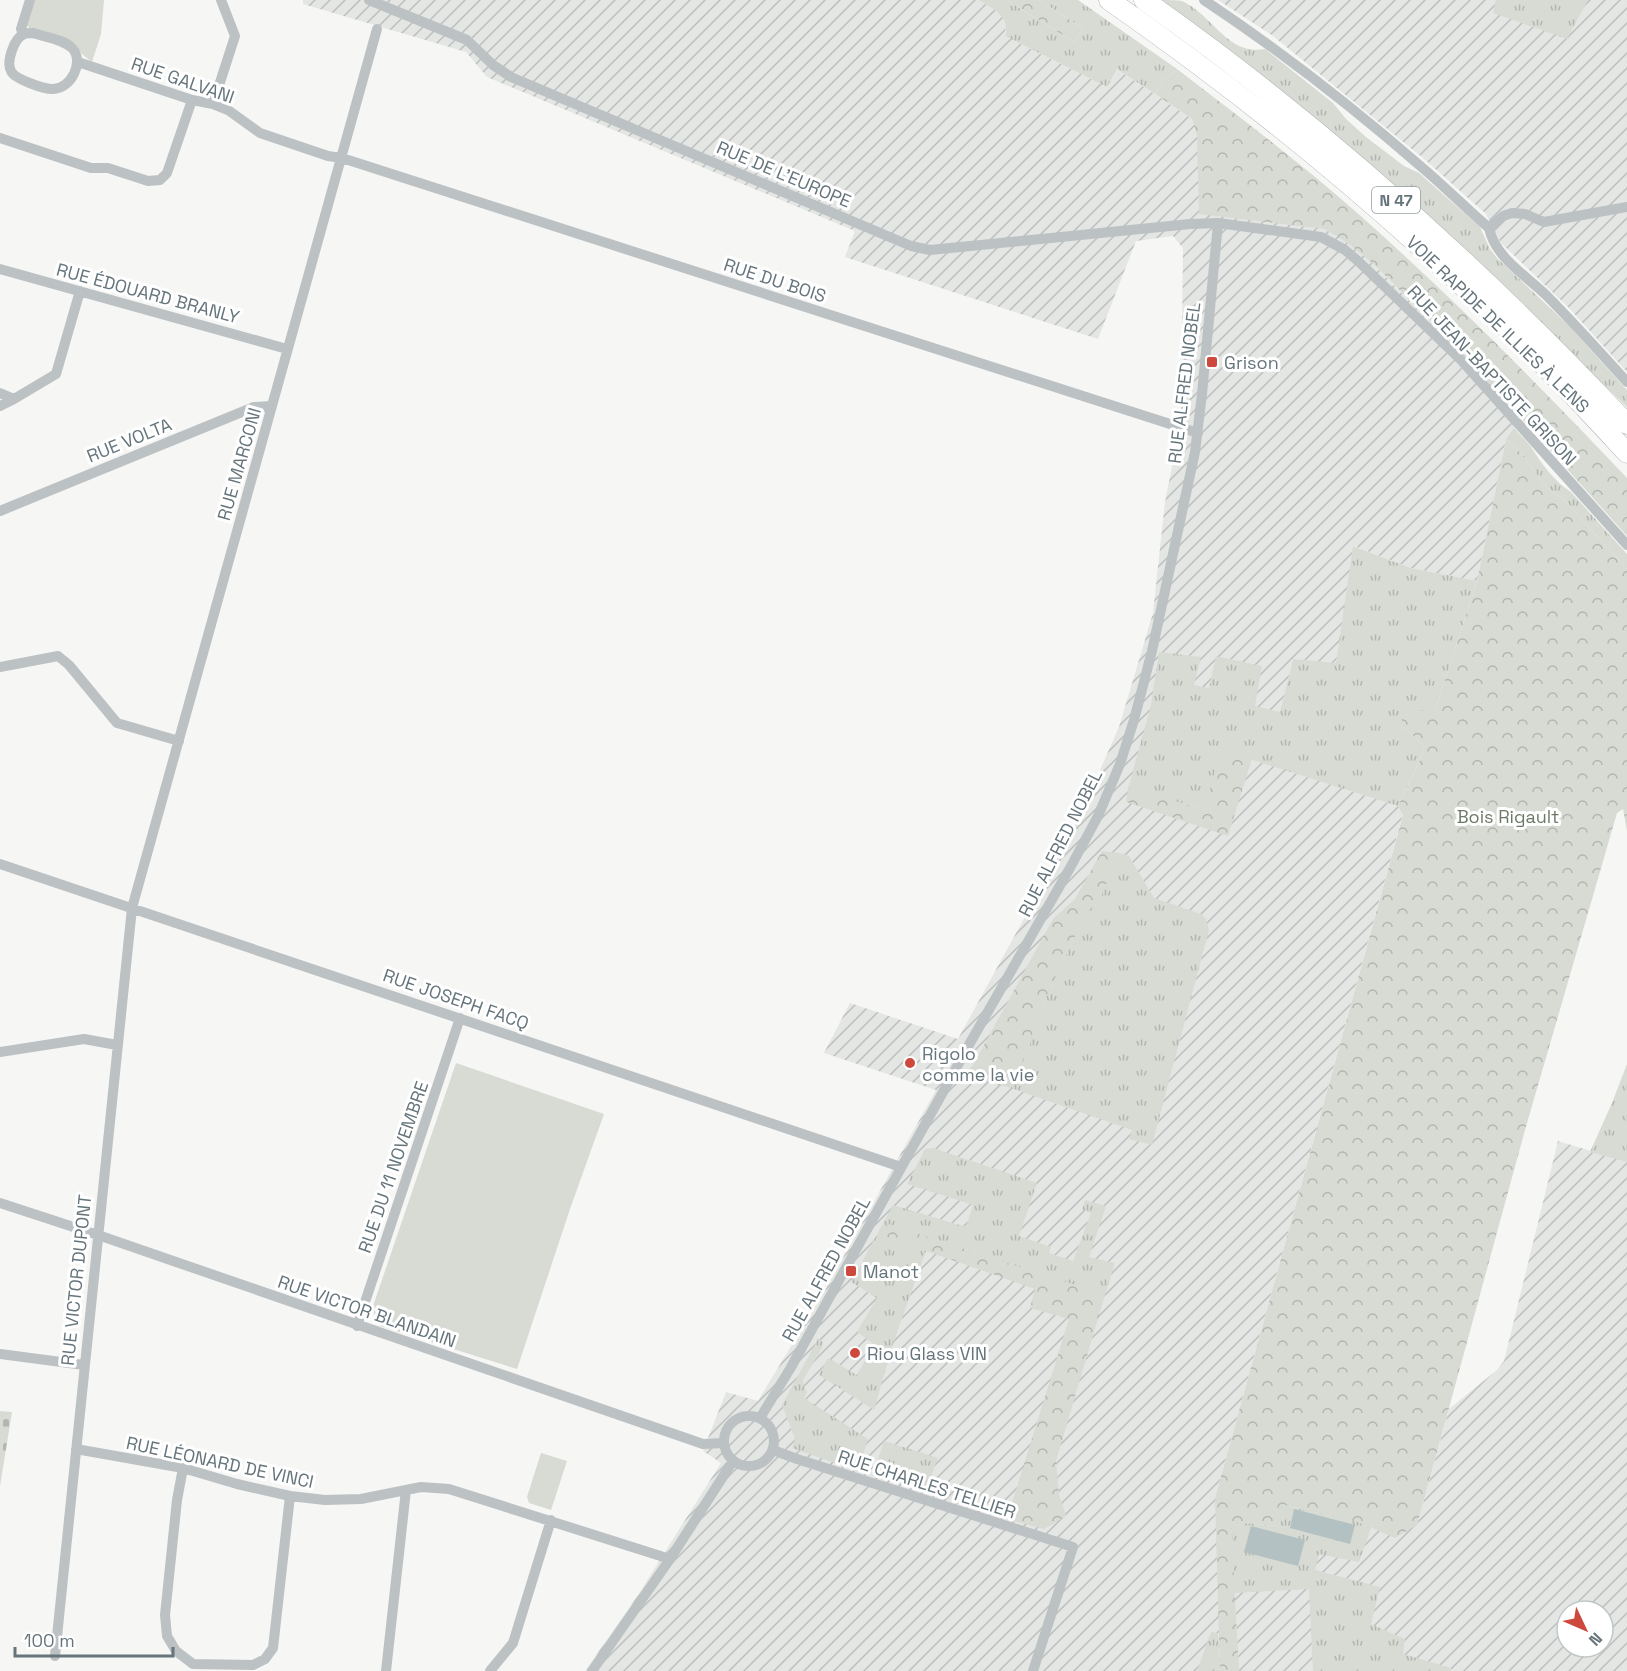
<svg xmlns="http://www.w3.org/2000/svg" width="1627" height="1671" viewBox="0 0 1627 1671" font-family="'Space Grotesk',sans-serif">
	<style>
		.industrial { fill: url(#industrial-furrows); fill-rule: evenodd }
		.grass { fill: url(#grass-tufts) }
		.forest { fill: url(#forest-crowns) }
		.cemetery { fill: url(#cemetery-stones) }
		.green { fill: #d7dbd3 }
		.water { fill: #b4c1c2 }
		.lines { fill: none; stroke-linecap: round; stroke-linejoin: round }
		.highway-casing { stroke: #b2b6b8; stroke-width: 21 }
		.street { stroke: #bcc1c3; stroke-width: 10 }
		.highway { stroke: #fff; stroke-width: 20 }
		.poi-dot { fill: #cd493d; stroke: #fff; stroke-width: 2 }
		.labels { text-anchor: middle; dominant-baseline: central; stroke-width: 6; stroke-linejoin: round; paint-order: stroke }
		.shield { fill: #fff; stroke: #939ea3; stroke-width: 1.5 }
		.shield-label { font-size: 16px; font-weight: bold; fill: #65757b }
		.street-label { font-size: 18px; fill: #65757b; stroke: #fff }
		.poi-label { font-size: 18px; fill: #65757b; stroke: #fff; text-anchor: start }
		.park-label { font-size: 18px; fill: #6d7967; stroke: #fff }
	</style>
	<defs>
		<pattern id="industrial-furrows" width="10" height="10" patternUnits="userSpaceOnUse" patternTransform="scale(1.5)"><rect width="10" height="10" fill="#e4e6e4"/><path d="M-1 1l2-2M0 10L10 0M9 11l2-2" fill="none" stroke="#bcbfbe"/></pattern>
		<pattern id="grass-tufts" width="24" height="20" patternUnits="userSpaceOnUse" patternTransform="scale(1.5)"><rect width="24" height="20" fill="#d7dbd3"/><path d="M3 7l-1-3M5 7V3M7 7l1-3M15 17l-1-3M17 17v-4M19 17l1-3" fill="none" stroke="#b2b6b0"/></pattern>
		<pattern id="forest-crowns" width="20" height="18" patternUnits="userSpaceOnUse" patternTransform="scale(1.5)"><rect width="20" height="18" fill="#d7dbd3"/><path d="M2 6a3 3 0 1 1 6 0M12 15a3 3 0 1 1 6 0" fill="none" stroke="#b2b6b0"/></pattern>
		<pattern id="cemetery-stones" width="16" height="16" patternUnits="userSpaceOnUse" patternTransform="scale(1.5)"><rect width="16" height="16" fill="#d7dbd3"/><path d="M2 7V4a2 2 0 0 1 4 0v3zM10 15v-3a2 2 0 0 1 4 0v3z" fill="#b2b6b0"/></pattern>
	</defs>
	<rect width="100%" height="100%" fill="#f6f6f4"/>
	<path class="industrial" d="M303,0H978L998,11L1004,18L1006,25L1005,36L1107,87L1117,69L1192,119L1197,136L1302,226L1324,229L1341,237L1361,252L1463,354L1522,418L1506,439L1477,581L1411,568L1354,546L1336,664L1293,659L1268,764L1398,806L1403,814L1215,1498L1417,1525L1449,1409L1497,1370L1504,1361L1558,1141L1627,1162V1671H585L636,1598L721,1463L703,1451L726,1392L758,1401L825,1290L936,1090L824,1053L850,1003L958,1039L1078,820L1119,727L1153,613L1165,502L1181,421L1183,248L1173,236L1136,241L1098,339L845,257L855,231L487,77L466,52L303,4ZM1567,1611H1603V1647H1567Z
		M1218,0H1627V372L1569,308L1500,242L1486,214L1423,158L1273,36Z"/>
	<path class="grass" d="M978,0H1007L1074,42L1084,29L1039,0H1078L1177,69L1163,81L1155,94L1117,69L1107,87L1005,36C1011,16 992,8 978,0Z
		M1159,0C1166,0 1177,0 1182,1C1213,15 1227,56 1265,49L1333,103L1346,119L1366,137L1404,166L1419,173L1480,227L1490,249L1497,258L1567,324L1627,390V407L1419,206L1334,135Z
		M1496,0H1588L1567,39L1493,13Z
		M1514,428C1520,435 1528,442 1533,450C1544,467 1554,481 1571,492L1627,554V569L1565,501L1547,488L1519,451L1506,439Z
		M1353,546L1411,568L1477,581L1436,708L1403,727L1424,745L1420,760L1398,806L1221,750L1205,809L1128,789L1151,705L1159,652L1201,657L1194,685L1209,688L1216,656L1262,666L1255,706L1280,712L1293,659L1336,663Z
		M1120,853L1129,856L1154,898L1201,914L1206,919L1209,930L1152,1145L1129,1139L1132,1130L1011,1088L1028,1050L1036,1021L1047,995L1087,911L1098,903Z
		M1627,1064V1162L1590,1152L1612,1103Z
		M933,1148L1037,1183L1019,1236L1051,1247L1049,1253L1073,1261L1091,1213L1082,1210L1085,1200L1106,1206L1089,1257L1115,1263L1105,1295L889,1224L883,1236L926,1251L889,1355L857,1332L877,1298L851,1282L893,1205L966,1227L973,1205L907,1184L925,1149Z
		M818,1339L823,1342L822,1348L803,1380L804,1387L807,1392L804,1398L868,1439L858,1471L792,1448L795,1439L782,1405Z
		M868,1347L888,1361L874,1410L819,1375L828,1358L857,1375L869,1353L866,1351Z
		M884,1441L938,1458L928,1485L939,1489L938,1496L877,1476L875,1468Z
		M1284,1505L1358,1522L1371,1528L1359,1562L1319,1554L1315,1570L1380,1587L1371,1624L1405,1639L1403,1654L1448,1667L1452,1669L1451,1671H1313L1309,1589L1234,1593L1231,1522L1279,1526Z
		M1211,1632L1218,1633L1220,1671H1197Z"/>
	<path class="forest" d="M1007,0H1039L1084,29L1074,42Z
		M1177,69C1237,115 1298,161 1355,211C1450,295 1540,386 1627,478V536C1559,460 1492,383 1420,311C1390,281 1362,248 1324,229L1199,214L1197,136L1192,119L1155,94L1163,81Z
		M1506,439L1519,451L1547,488L1565,501L1627,569V831L1623,809L1617,813L1525,1130L1417,1525L1395,1538L1358,1522L1284,1505L1280,1526L1231,1522L1239,1671H1220L1215,1498L1403,815L1398,806L1420,760L1424,745L1403,727L1401,714L1436,708L1477,581Z
		M1221,750L1252,759L1228,836L1126,802L1128,789L1204,809Z
		M1102,851L1120,853L1098,903L1087,911L1047,995L1036,1021L1028,1050L1011,1088L967,1076L1053,919L1075,899Z
		M889,1224L1105,1295L1056,1461L1059,1494L1066,1516L1044,1529L1007,1519L1069,1319L1030,1308L1035,1289L883,1236Z"/>
	<path class="cemetery" d="M0,1411L12,1412L0,1486Z"/>
	<path class="green" d="M34,0H104L101,34L92,62L82,54L75,44L29,28L26,24Z
		M456,1063L604,1114L570,1209L517,1369L380,1326L372,1309Z
		M541,1453L567,1461L551,1510L529,1503L527,1497Z"/>
	<path class="water" d="M1294,1509L1355,1525L1350,1544L1290,1528Z
		M1251,1526L1305,1540L1298,1566L1244,1552Z"/>
	<g class="lines">
		<g class="highway-casing">
			<path id="highway" d="M1109,0C1297,131 1473,283 1627,453
				M1144,0C1319,123 1480,268 1627,424"/>
		</g>
		<path class="street" d="M369,0L467,40L493,65L511,77L911,246L930,250L1190,224L1218,223L1321,237L1345,250L1358,261L1461,360L1627,545
			M1204,0C1281,51 1355,109 1425,170C1447,189 1467,209 1489,228
			M33,33C45,37 63,39 72,48C85,61 71,90 52,89C44,89 14,79 11,71C6,62 14,38 24,34C27,33 30,33 33,33Z
			M23,34L21,29L30,0
			M78,62L192,100L213,104L228,110L260,133L328,156L342,158L1198,433
			M213,104L235,36L221,0
			M0,138L91,168H108L148,181L160,180L167,173L192,100
			M1489,228C1495,257 1525,275 1545,294C1573,322 1600,352 1627,382
			M1489,228L1503,216L1512,213L1525,214L1544,222L1627,207
			M0,269L287,349
			M0,393L14,399L56,374L80,291
			M0,406L14,399
			M0,511L254,407L272,406
			M0,667L58,656L69,665L117,723L179,741
			M0,864L901,1167
			M0,1052L84,1039L117,1045
			M0,1203L98,1235L703,1444L724,1443
			M357,1326L460,1018
			M0,1354L84,1365
			M724 1441a25 25 0 1 1 50 0a25 25 0 1 1-50 0Z
			M760,1418L790,1369L970,1043L1070,868L1098,816L1120,764L1134,720L1152,651L1195,452L1202,394L1218,223
			M76,1449L183,1468L237,1484L290,1496L325,1500L361,1499L421,1487L449,1489L670,1559
			M773,1450L797,1459L1073,1547L1033,1671
			M183,1468L177,1500L165,1615L167,1636L176,1651L193,1664L253,1665L265,1659L273,1648L290,1496
			M55,1656L132,908L377,29
			M386,1671L406,1490
			M490,1671L513,1643L551,1520
			M592,1671L670,1559L733,1461"/>
		<use href="#highway" class="highway"/>
	</g>
	<g class="poi-dot">
		<rect x="1206" y="356" width="12" height="12" rx="3"/>
		<circle cx="910" cy="1063" r="6"/>
		<rect x="845" y="1265" width="12" height="12" rx="3"/>
		<circle cx="855" cy="1353" r="6"/>
	</g>
	<g class="labels">
		<rect class="shield" x="1372" y="187" width="48" height="26" rx="4.5"/>
		<g class="shield-label">
			<text x="1396" y="200">N 47</text>
		</g>
		<g class="street-label">
			<text transform="translate(183 80) rotate(19)">RUE GALVANI</text>
			<text transform="translate(784 174) rotate(23)">RUE DE L'EUROPE</text>
			<text transform="translate(775 280) rotate(18)">RUE DU BOIS</text>
			<text transform="translate(148 293) rotate(15)">RUE ÉDOUARD BRANLY</text>
			<text transform="translate(1498 324) rotate(44)">VOIE RAPIDE DE ILLIES À LENS</text>
			<text transform="translate(1492 375) rotate(47)">RUE JEAN-BAPTISTE GRISON</text>
			<text transform="translate(1184 383) rotate(-83)">RUE ALFRED NOBEL</text>
			<text transform="translate(129 440) rotate(-22)">RUE VOLTA</text>
			<text transform="translate(239 464) rotate(-74)">RUE MARCONI</text>
			<text transform="translate(1060 843) rotate(-63)">RUE ALFRED NOBEL</text>
			<text transform="translate(456 999) rotate(19)">RUE JOSEPH FACQ</text>
			<text transform="translate(393 1167) rotate(-71)">RUE DU 11 NOVEMBRE</text>
			<text transform="translate(826 1269) rotate(-61)">RUE ALFRED NOBEL</text>
			<text transform="translate(76 1280) rotate(-84)">RUE VICTOR DUPONT</text>
			<text transform="translate(367 1311) rotate(19)">RUE VICTOR BLANDAIN</text>
			<text transform="translate(220 1462) rotate(12)">RUE LÉONARD DE VINCI</text>
			<text transform="translate(927 1484) rotate(18)">RUE CHARLES TELLIER</text>
		</g>
		<g class="poi-label">
			<text x="1224" y="362">Grison</text>
			<text x="922" y="1053">Rigolo<tspan x="922" dy="21">comme la vie</tspan></text>
			<text x="863" y="1271">Manot</text>
			<text x="867" y="1353">Riou Glass VIN</text>
		</g>
		<g class="park-label">
			<text x="1508" y="816">Bois Rigault</text>
		</g>
	</g>
	<g transform="translate(1585 1629) rotate(134)"><circle r="28" fill="#ffffff" stroke="#c1c8ca" stroke-width="1.5"/>
	<path d="M0-4.5L10 22L0 15L-10 22Z" fill="#cd493d"/>
	<text y="-9" font-size="16" font-weight="bold" text-anchor="middle" fill="#65757b">N</text>
	</g>
	<path d="M15 1647v9h158v-9" fill="none" stroke="#65757b" stroke-width="3"/>
	<text x="24" y="1647" font-size="18" fill="#65757b" stroke="#ffffff" stroke-width="4.5" paint-order="stroke">100 m</text>
</svg>
